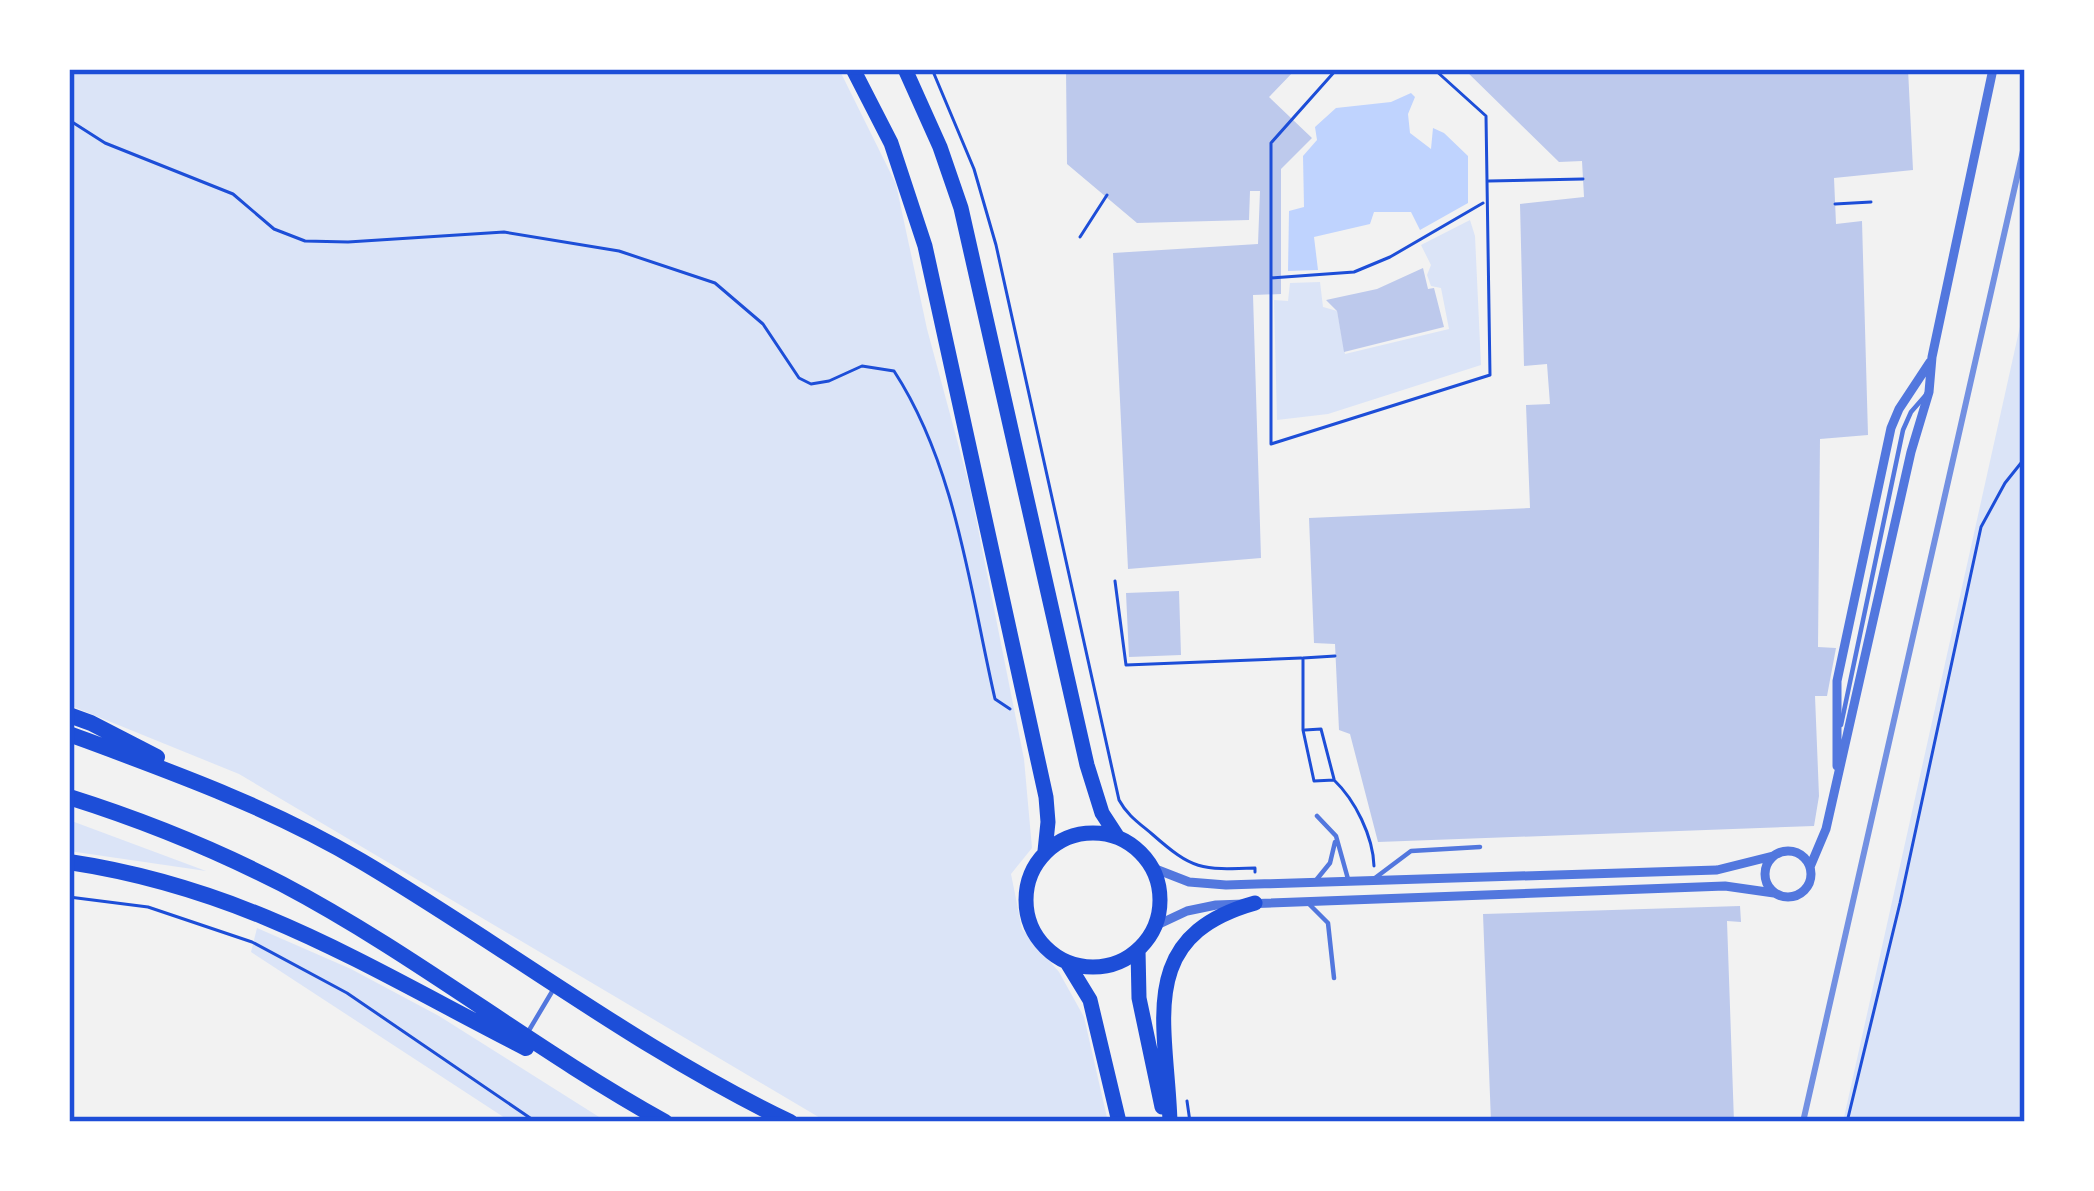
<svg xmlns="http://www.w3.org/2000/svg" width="2094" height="1191" viewBox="0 0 2094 1191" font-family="'DM Sans',sans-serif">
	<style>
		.green { fill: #dbe4f7 }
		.water { fill: #bfd3fe }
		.building { fill: #bdc9ec }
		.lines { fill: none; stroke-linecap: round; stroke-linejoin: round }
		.path { stroke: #1d4ed8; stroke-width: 3 }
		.service { stroke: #5277de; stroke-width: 4.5 }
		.minor { stroke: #5277de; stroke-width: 9 }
		.trunk { stroke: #1d4ed8; stroke-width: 15 }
		.motorway { stroke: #1d4ed8; stroke-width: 16 }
		.rail { stroke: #7290e2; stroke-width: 6 }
		.neatline { fill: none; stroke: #1d4ed8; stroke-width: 4.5 }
	</style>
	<rect width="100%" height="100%" fill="#f2f2f2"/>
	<path class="green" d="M69,69H839L896,184L927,329L970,488L1024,759L1032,848L1011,874L1022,929L1059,972L1084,1017L1108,1122H827L239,774L69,705Z
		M1470,220L1475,236L1481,365L1328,414L1277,420L1274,300L1288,301L1290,283L1320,282L1323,307L1337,311L1345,354L1449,329L1441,288L1431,286L1427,275L1431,265L1421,245Z
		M2025,304V1122H1843Z
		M69,820L206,871L69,851Z
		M257,928L351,969L439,1016L607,1122H511L251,952Z"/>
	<path class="water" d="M1411,93L1415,97L1408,114L1410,133L1431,149L1433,128L1444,133L1468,156V203L1420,230L1411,212H1374L1370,224L1314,237L1318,270L1288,271L1289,211L1304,207L1303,156L1317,140L1315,127L1336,108L1391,102Z"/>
	<path class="building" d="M1066,69H1296L1269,97L1312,138L1281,169V294L1253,295L1261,558L1128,569L1113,253L1258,244L1260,191H1250L1249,220L1137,223L1067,164Z
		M1464,69H1908L1913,170L1834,178L1836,224L1862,221L1868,435L1820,439L1818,647L1836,648L1827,696H1815L1819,796L1814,826L1378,842L1350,734L1339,730L1335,644L1314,643L1309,518L1530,508L1526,405L1550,404L1547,364L1524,366L1520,204L1584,197L1582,161L1559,162Z
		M1423,268L1428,289L1434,288L1444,327L1344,352L1337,311L1326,300L1377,289Z
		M1179,591L1181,655L1129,657L1126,593Z
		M1740,906L1741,922L1727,921L1734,1122H1491L1483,914Z"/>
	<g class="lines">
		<path class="path" d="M932,69L974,169L996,245L1119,800C1127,815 1139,823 1152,834C1193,870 1200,870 1255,868V872
			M1410,69L1336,70L1271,143V444L1490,375L1486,116L1434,69
			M69,120L105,143L233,194L274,229L305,241L348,242L504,232L619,251L715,283L763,324L799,378L811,384L829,381L862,366L894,371C956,466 970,590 995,699L1010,709
			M1489,181L1583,179
			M1835,204L1871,202
			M1080,237L1107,195
			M1271,278L1354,272L1390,257L1483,203
			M1115,581L1126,665L1301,658
			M1335,656L1303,658V730L1314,781L1334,780C1355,800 1373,836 1374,866
			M1305,730L1321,729L1334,779
			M69,897L148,907L252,942L347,993L536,1122
			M1187,1101L1190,1122
			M1847,1122L1900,903L1981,527L2005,483L2025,458"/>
		<path class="service" d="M1841,725L1903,430L1911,412L1925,396
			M1317,816L1336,836L1348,879
			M1375,878L1411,851L1480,847
			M1317,879L1330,863L1335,842
			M1310,905L1328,923L1334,978
			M528,1032L553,990"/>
		<path class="minor" d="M1837,766V681L1891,428L1899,409L1930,362
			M1765 874a23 23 0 1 1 46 0a23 23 0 1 1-46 0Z
			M1810,867L1826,829L1911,452L1929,392L1932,357L1993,69
			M1153,868L1189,882L1226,885L1717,870L1773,856
			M1155,926L1187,911L1216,905L1725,886L1774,893"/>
		<path class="trunk" d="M853,69L891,143L925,246L1046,797L1048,822L1045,851
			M905,69L940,147L961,208L1087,765L1102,813L1117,836
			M1026 900a67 67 0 1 1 134 0a67 67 0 1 1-134 0Z
			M1138,950L1139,998L1162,1107
			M1068,964L1090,1000L1119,1122
			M1170,1122C1167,1024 1134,937 1255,903"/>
		<path class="motorway" d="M69,715L91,723L157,757
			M69,734C169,771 270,807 361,861C505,946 639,1050 790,1122
			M69,797C142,820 214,849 282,884C415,954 533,1049 665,1122
			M69,862C249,889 369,968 526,1048"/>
		<path class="rail" d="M1803,1122L2025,142"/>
	</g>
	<rect width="2094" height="1191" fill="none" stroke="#ffffff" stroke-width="144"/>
	<rect x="72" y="72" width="1950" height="1047" class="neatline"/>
</svg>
